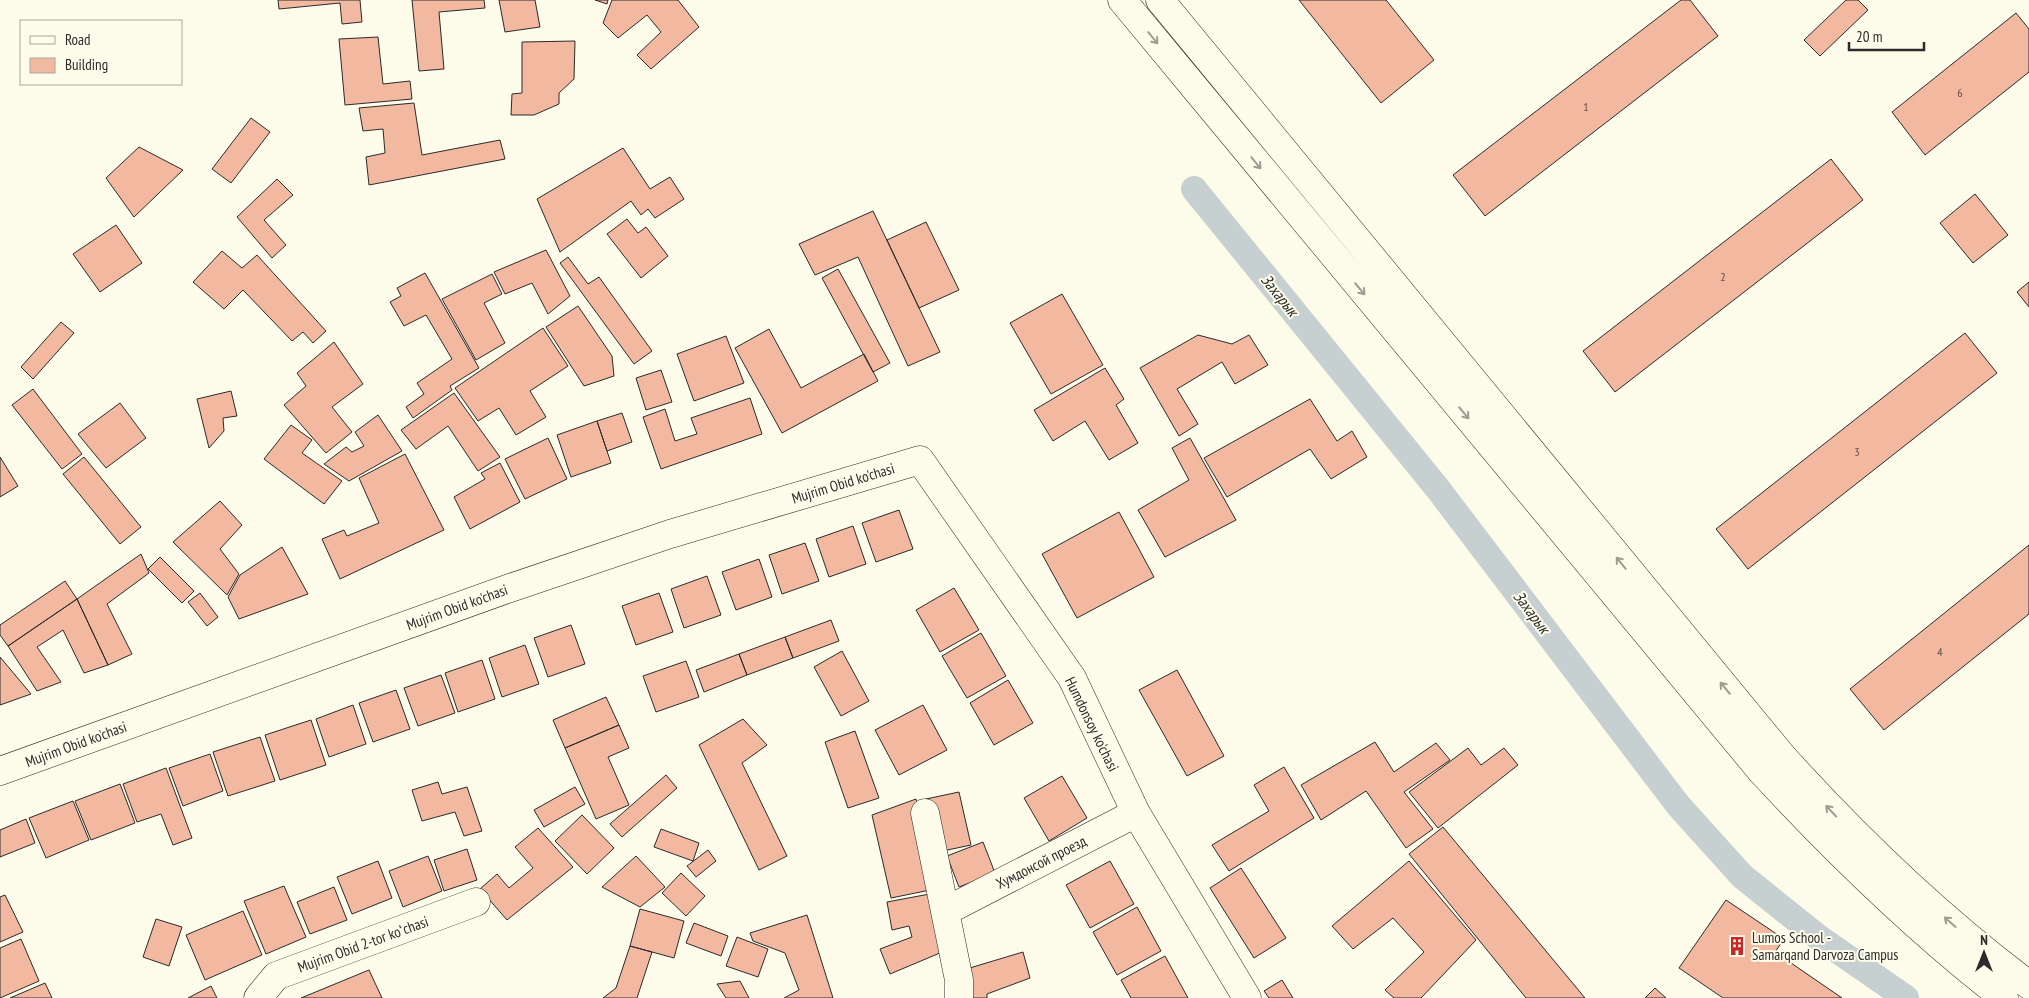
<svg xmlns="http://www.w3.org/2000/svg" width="2029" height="998" viewBox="0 0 2029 998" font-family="'PT Sans Narrow',sans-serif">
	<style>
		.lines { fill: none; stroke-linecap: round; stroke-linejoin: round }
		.canal { stroke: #c7d0d0; stroke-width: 26 }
		.building { fill: #f2b8a0; stroke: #2b2b2b }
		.minor-casing { stroke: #2b2b2b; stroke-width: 29 }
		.minor { stroke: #fdfbea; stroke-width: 28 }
		.oneway { stroke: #9e9d94 }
		.labels { text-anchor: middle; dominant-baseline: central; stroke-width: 4; stroke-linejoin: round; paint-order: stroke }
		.number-label { font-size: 12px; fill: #5d4e48 }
		.street-label { font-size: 15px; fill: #2b2b2b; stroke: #fdfbea }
		.poi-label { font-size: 15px; fill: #2b2b2b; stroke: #fdfbea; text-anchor: start }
		.water-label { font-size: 16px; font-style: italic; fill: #2b2b2b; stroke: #fdfbea }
	</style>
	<rect width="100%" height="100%" fill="#fdfbea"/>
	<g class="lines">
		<path class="canal" d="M1194,189L1438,489L1678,805L1742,876L1818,937L1906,998"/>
	</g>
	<path class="building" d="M278,0H360L362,22L342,24L340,3L279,9Z
		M412,0H484L485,8L439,12L444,69L419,71Z
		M499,0H535L540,27L505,32Z
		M595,0H608L607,4Z
		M612,0H678L699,27L651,69L637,55L661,32L647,15L618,38L603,23Z
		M1299,0H1386L1434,60L1381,103Z
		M1681,0H1690L1718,36L1485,216L1453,175Z
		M1846,0H1858L1868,10L1820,56L1804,40Z
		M2016,13L2029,29V72L1925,155L1892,112Z
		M378,37L383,84L410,81L412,99L345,105L339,39Z
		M575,41L574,79L559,93V104L534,115H511L512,94L522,93V42Z
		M414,103L422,155L500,140L505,159L369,185L366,157L385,153L383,129L363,131L359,108Z
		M251,118L270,132L231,183L212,169Z
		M139,147L183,170L134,217L106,178Z
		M623,148L650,189L670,177L684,199L655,218L648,209L641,215L631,201L560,252L537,199Z
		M1831,159L1863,200L1615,392L1583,351Z
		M277,179L293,195L264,220L286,245L272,258L237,217Z
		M1975,194L2008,235L1973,263L1940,223Z
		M873,211L940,352L908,366L858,257L815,275L799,244Z
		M627,219L638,233L646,227L668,256L641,278L607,234Z
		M926,222L959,290L919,308L887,240Z
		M116,225L142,263L100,292L73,254Z
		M546,250L570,296L548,314L532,283L505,294L494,272Z
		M222,251L242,268L257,255L326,331L313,343L303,332L292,341L243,290L224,309L193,282Z
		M568,257L588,284L599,277L652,351L634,364L560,263Z
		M838,269L890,363L873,372L822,278Z
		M425,273L479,368L450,386L452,390L413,418L406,407L424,394L417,383L452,359L426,315L404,326L390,302L401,296L397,288Z
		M492,274L502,294L484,303L505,343L476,360L442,299Z
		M2029,282V307L2017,292Z
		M1062,294L1103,365L1051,394L1010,323Z
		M578,306L612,356L614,376L584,386L546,327Z
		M61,322L74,333L33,379L21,367Z
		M543,328L568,366L530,391L546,417L516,435L499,408L478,421L455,388Z
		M769,329L801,388L864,354L878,381L782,433L735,348Z
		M1965,333L1997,373L1748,569L1716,529Z
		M1198,335L1232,344L1249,335L1268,365L1235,384L1222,362L1177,389L1198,424L1179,436L1140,368Z
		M726,336L744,383L694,401L677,354Z
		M334,342L363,384L332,407L352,432L326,453L284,405L306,386L297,373Z
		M1105,368L1124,399L1116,405L1138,443L1109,460L1085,421L1053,441L1034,410Z
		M661,370L672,402L646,410L636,378Z
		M33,389L82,454L62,469L12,405Z
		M231,391L237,416L223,418L224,431L209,448L197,399Z
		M454,393L500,457L478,471L448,426L416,449L401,430Z
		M750,398L762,434L661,469L643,417L665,409L675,441L697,434L691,418Z
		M1310,399L1337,441L1352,431L1367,457L1331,479L1310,449L1227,497L1204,458Z
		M120,403L146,438L106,468L78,434Z
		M622,413L632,442L607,451L597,421Z
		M378,415L402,451L349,481L324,464L346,447L352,452L364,446L355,432Z
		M597,421L611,463L571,477L557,435Z
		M291,425L312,440L302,453L342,481L324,504L264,459Z
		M548,438L567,479L525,499L505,459Z
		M1190,438L1236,520L1165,557L1138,510L1189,480L1172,448Z
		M405,454L444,530L340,579L322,539L344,530L347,536L379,523L359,478Z
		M0,457L18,486L0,497Z
		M84,457L141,527L120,544L63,474Z
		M500,463L520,502L470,529L454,497L485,479L481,473Z
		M220,501L242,525L220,549L239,574L227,595L173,542Z
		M899,510L913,549L876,562L862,523Z
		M1119,512L1154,577L1077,618L1042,554Z
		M853,526L866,564L829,577L816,539Z
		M805,543L819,581L782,594L769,555Z
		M2029,545V614L1884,730L1850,689Z
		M282,547L308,594L239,619L228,597L240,575Z
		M141,554L149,573L107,604L132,654L108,665L77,599Z
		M160,557L194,591L182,603L148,569Z
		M759,559L772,597L736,610L722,572Z
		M707,576L721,615L684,628L671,589Z
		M65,581L77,599L8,646L0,635V625Z
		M954,588L979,630L940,652L916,610Z
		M200,593L218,617L207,626L188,602Z
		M659,593L673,632L636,645L622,606Z
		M77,599L108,665L84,673L63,630L37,647L61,682L37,691L8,646Z
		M831,620L839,641L793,658L785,637Z
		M571,625L585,664L548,677L534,638Z
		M981,633L1006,676L967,698L942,656Z
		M785,637L793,658L747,675L739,654Z
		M525,645L539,684L502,697L489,658Z
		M842,651L869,701L841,716L814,667Z
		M739,654L747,675L704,692L696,670Z
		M0,657L31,694L0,705Z
		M482,660L495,699L458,712L445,673Z
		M686,661L699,697L656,712L643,676Z
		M1177,670L1224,756L1187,776L1139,690Z
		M441,675L455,713L418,726L404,688Z
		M1008,680L1033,723L994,745L970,703Z
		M396,690L410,729L373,742L359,703Z
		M606,697L619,725L565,748L553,720Z
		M353,705L366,744L329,757L316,719Z
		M923,705L947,750L899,775L875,730Z
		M743,719L767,745L742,763L787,856L759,870L699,745Z
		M311,720L326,765L280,780L265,735Z
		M619,725L629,748L608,757L629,805L596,819L565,748Z
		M855,731L879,798L848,808L825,742Z
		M260,737L275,781L228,796L213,752Z
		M1375,742L1394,772L1436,743L1450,760L1404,792L1433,829L1406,848L1366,791L1321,820L1301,785Z
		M1468,748L1481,765L1504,748L1518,765L1438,828L1409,792Z
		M210,754L223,791L183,806L169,768Z
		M1284,767L1314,818L1229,871L1212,845L1269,811L1254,785Z
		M166,768L192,838L173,845L161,814L137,822L123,784Z
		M666,775L677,788L622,837L610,824Z
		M1062,776L1087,818L1049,841L1024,798Z
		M438,782L442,794L467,787L482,831L464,836L455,812L422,821L412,790Z
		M120,784L135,823L91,840L75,801Z
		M575,787L585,804L544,827L534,810Z
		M959,792L971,845L938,852L926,799Z
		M916,799L935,889L891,898L872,815Z
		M73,801L89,840L46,858L29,818Z
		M582,815L614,848L587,874L555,841Z
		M26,819L35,843L0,857V830Z
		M1443,827L1585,998H1526L1409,854Z
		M538,828L573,867L507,920L480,889L497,874L509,888L533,868L515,847Z
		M661,829L699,843L693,861L654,847Z
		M983,842L995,873L959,887L947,856Z
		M467,849L477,880L444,891L434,860Z
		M708,850L716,861L696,877L687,866Z
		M428,856L442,891L403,907L389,871Z
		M636,856L665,887L640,907L602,887Z
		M378,861L392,898L352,914L337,877Z
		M1110,861L1134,904L1090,928L1066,885Z
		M1409,861L1476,940L1421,998H1394L1385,990L1424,952L1393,918L1353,949L1332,926Z
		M1241,868L1286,938L1254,958L1210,888Z
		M681,873L705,896L686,916L662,893Z
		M284,886L306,937L266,954L244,901Z
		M334,887L347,920L310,934L297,902Z
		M935,893L947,950L890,974L880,949L912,937L909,926L892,930L887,902Z
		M5,895L23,932L0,942V897Z
		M1726,900L1784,939L1775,952L1842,998H1723L1679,968Z
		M1137,907L1161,951L1117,975L1093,932Z
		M640,909L684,921L674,958L630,946Z
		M243,911L262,955L205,980L186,935Z
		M807,915L833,998H784L799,990L785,953L753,941L750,933Z
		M156,919L182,927L169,966L143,957Z
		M694,923L728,936L721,956L686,943Z
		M737,937L768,949L758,977L726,966Z
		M21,939L39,981L0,998V948Z
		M630,946L652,952L637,998H603L616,988Z
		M1023,952L1030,978L987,994V998H965L963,970Z
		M1165,956L1188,998H1131L1121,980Z
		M369,970L382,998H301Z
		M1282,980L1293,998H1269L1264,991Z
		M740,981L749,998H726L717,984Z
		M45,983L52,998H10Z
		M211,986L217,998H188Z
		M1655,988L1666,998H1645Z"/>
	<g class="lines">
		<g class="minor-casing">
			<path id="minor" d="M1122,0L1762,772C1838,854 1916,930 2004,998
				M1160,0L1782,756C1858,840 1938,917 2029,985
				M0,771L510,588L670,534L920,460L1072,678L1136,813L1247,998
				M925,813L959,980V998
				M946,911L1136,813
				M258,998L276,976L476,902"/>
		</g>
		<use href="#minor" class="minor"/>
	</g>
	<defs><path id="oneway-shaft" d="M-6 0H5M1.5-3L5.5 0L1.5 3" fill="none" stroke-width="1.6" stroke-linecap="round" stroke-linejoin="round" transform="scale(1.25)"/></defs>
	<g class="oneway">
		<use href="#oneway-shaft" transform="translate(1153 38) rotate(51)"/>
		<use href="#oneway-shaft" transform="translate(1256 163) rotate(51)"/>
		<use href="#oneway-shaft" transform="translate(1360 289) rotate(50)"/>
		<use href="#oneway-shaft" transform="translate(1464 413) rotate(50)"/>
		<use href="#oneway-shaft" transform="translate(1621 563) rotate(-129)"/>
		<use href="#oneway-shaft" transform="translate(1725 688) rotate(-130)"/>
		<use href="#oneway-shaft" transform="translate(1831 811) rotate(-133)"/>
		<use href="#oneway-shaft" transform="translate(1950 922) rotate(-139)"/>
	</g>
	<defs>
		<g id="building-bare" transform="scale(1.5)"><path d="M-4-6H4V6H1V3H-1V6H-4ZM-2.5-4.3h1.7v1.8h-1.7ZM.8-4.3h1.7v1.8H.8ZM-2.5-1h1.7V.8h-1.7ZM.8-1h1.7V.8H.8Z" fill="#c62828" stroke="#fdfbea" stroke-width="2.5" paint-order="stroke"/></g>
	</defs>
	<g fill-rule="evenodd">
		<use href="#building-bare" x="1737" y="946"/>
	</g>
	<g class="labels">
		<g class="number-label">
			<text x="1960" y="92">6</text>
			<text x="1586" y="106">1</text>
			<text x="1723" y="276">2</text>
			<text x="1857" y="451">3</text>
			<text x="1940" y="651">4</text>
		</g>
		<g class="street-label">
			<text transform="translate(843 483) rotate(-17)">Mujrim Obid ko'chasi</text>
			<text transform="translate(457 607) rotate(-20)">Mujrim Obid ko'chasi</text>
			<text transform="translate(1092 724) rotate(64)">Humdonsoy ko'chasi</text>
			<text transform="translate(76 744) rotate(-20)">Mujrim Obid ko'chasi</text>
			<text transform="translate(1041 862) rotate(-27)">Хумдонсой проезд</text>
			<text transform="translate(363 944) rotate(-20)">Mujrim Obid 2-tor koʻchasi</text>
		</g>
		<g class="poi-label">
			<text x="1752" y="937">Lumos School -<tspan x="1752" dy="17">Samarqand Darvoza Campus</tspan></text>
		</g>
		<g class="water-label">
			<text transform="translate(1280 295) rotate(51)">Захарык</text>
			<text transform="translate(1532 612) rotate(53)">Захарык</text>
		</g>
	</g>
	<rect x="20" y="20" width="162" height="65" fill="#fdfbea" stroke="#a9a89e"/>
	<rect x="30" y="36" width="25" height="8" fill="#fdfbea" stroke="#a9a89e"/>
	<text x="65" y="45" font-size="15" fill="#2b2b2b">Road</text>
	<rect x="30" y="58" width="25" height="15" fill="#f2b8a0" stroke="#a9a89e"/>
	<text x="65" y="70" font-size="15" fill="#2b2b2b">Building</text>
	<g transform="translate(1984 953)" stroke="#fdfbea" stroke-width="4" paint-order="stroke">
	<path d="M0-4L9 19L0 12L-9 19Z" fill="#2b2b2b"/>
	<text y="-8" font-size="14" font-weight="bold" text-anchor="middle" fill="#2b2b2b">N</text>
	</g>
	<path d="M1849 42v8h75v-8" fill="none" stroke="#2b2b2b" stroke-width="2.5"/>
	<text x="1856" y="42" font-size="15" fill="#2b2b2b" stroke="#fdfbea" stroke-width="4" paint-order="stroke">20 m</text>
</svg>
